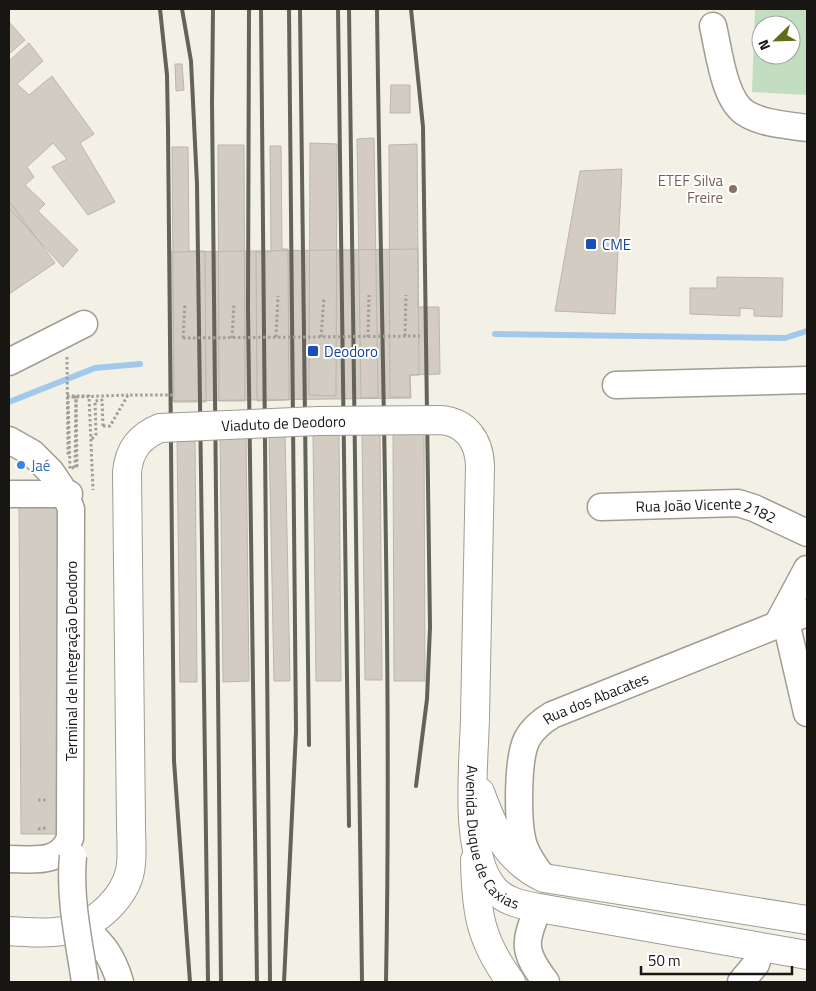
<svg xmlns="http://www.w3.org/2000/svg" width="816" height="991" viewBox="0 0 816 991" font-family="'Titillium Web',sans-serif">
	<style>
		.green { fill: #c2ddc0; fill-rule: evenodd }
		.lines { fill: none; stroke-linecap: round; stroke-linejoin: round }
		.stream { stroke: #a2c9ec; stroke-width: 6 }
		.building { fill: #d3ccc2; stroke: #bbb5ab }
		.minor-casing { stroke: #9f9d92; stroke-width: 29 }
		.major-casing { stroke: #9f9d92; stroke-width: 30 }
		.path { stroke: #a19f97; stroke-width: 3; stroke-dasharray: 2.5 2.5; stroke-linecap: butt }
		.minor { stroke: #fff; stroke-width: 26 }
		.major { stroke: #fff; stroke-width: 28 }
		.rail { stroke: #63625b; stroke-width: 4 }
		.minor-bridge-casing { stroke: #9f9d92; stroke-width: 29; stroke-linecap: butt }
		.major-bridge-casing { stroke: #9f9d92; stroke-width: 30; stroke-linecap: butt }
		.path-bridge { stroke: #a19f97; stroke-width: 3; stroke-dasharray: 2.5 2.5; stroke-linecap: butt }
		.minor-bridge { stroke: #fff; stroke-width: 26 }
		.major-bridge { stroke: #fff; stroke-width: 28 }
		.education-dot { fill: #8d6e63; stroke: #fff; stroke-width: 2 }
		.transit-dot { fill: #1a4fb4; stroke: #fff; stroke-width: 2 }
		.shop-dot { fill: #3f7fe0; stroke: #fff; stroke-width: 2 }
		.labels { text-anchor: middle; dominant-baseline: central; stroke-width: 4; stroke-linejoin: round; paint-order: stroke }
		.education-label { font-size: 15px; fill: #785e54; stroke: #fff; text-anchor: end }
		.transit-label { font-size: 15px; fill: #164399; stroke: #fff; text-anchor: start }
		.street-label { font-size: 15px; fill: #171612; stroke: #fff }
		.shop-label { font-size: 15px; fill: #366cbe; stroke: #fff; text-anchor: start }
	</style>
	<rect width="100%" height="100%" fill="#f3f1e6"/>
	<path class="green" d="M755,9H807V95L752,92ZM761,25H791V55H761Z"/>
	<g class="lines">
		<path class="stream" d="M495,334L785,338L807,331
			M9,402L95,368L140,364"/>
	</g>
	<path class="building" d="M9,22L25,40L9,54Z
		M29,43L43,61L17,84L29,95L52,76L94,134L80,143L115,202L88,215L52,167L67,159L53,143L27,167L34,177L25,185L45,204L38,211L78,250L63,267L9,208V61Z
		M175,64H182L184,90L176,91Z
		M391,85H410V113H390Z
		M374,138L378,397L361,398L357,139Z
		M310,143L337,144L336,396L309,395Z
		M417,144L419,375H410V397H390L389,145Z
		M218,145H244L245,401H219Z
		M270,146H281L282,249H288L289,400L257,401L256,252H271Z
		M172,147H188L189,251H205L206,402H174Z
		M622,169L615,314L555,311L580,171Z
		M9,201L55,263L9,294Z
		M418,249V307H439L440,374L410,375L411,398L172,401L170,252Z
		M717,277L783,278L782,317L754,316V309L740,308V316L690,314V288H717Z
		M269,432H285L290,681H274Z
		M246,433L249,681L223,682L220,434Z
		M313,434H339L341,681H316Z
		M362,434H380L382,680H365Z
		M393,434H424L425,681H394Z
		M177,437H195L197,682H180Z
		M19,507H62L64,834H21Z"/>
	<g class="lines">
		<g class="minor-casing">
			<g id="minor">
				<path d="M713,26C719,51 724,102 747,114C764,124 788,125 807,128"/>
				<path d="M9,362L84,324"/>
				<path d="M616,385L807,380"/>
				<path d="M9,440L32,453L51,472L65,493L71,509L70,838C60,865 32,859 9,859"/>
				<path d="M9,494H69"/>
				<path id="s1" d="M601,507L738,503L754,508L807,533"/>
				<path d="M786,622L807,713"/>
				<path d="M777,625L807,569"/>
				<path id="s2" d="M542,876C535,867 528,857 524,846C517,825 517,759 527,739C533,728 542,721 552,715L807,613"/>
				<path d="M539,908C523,942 523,952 546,982"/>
				<path d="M83,926C103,945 112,955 120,982"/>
				<path d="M741,982L756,964L761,948"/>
			</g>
		</g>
		<g class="major-casing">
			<g id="major">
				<path id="s3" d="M475,718C474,763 463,854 494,889C505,902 523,905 539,908L807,955"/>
				<path d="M480,792C494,830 506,860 544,878L807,920"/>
				<path d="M475,860C476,912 480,940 511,982"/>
				<path d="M9,931C46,934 81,936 109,907C119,897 127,885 130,871C133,856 131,840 131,825"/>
			</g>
		</g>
		<path class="path" d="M405,336L406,295
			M276,337L278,296
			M321,337L324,298
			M368,337L369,295
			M183,338L185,303
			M232,338L234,303
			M67,357L68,456
			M67,396H89L93,490
			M74,397H76L75,468
			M92,439L96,434L95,401L102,400L103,426
			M38,800H46
			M38,829L46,828"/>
		<use href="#minor" class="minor"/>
		<use href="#major" class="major"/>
		<path class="rail" d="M160,9L167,75L168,129L174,761L190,982
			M182,9L191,61L197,184L208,982
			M213,9L212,102L221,982
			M249,9L248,310L257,982
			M261,9L270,982
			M300,9L309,745
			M338,9L349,826
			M349,9L362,982
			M377,9C381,333 392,658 386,982
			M411,9L423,127L430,627L427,699L416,786
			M284,982L296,731L289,9"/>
		<g class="minor-bridge-casing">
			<path id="minor-bridge" d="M73,856C69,898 79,941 85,982"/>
		</g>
		<g class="major-bridge-casing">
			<g id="major-bridge">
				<path id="s4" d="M131,825L127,472C129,450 140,436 160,428L318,421L441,420C466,422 479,441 480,465L475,718"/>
			</g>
		</g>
		<path class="path-bridge" d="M183,338L420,336
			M74,397H68L70,469L77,466L76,397L128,395
			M103,426H110L128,395H174"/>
		<use href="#minor-bridge" class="minor-bridge"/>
		<use href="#major-bridge" class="major-bridge"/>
	</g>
	<circle class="education-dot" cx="733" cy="189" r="5"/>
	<g class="transit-dot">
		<rect x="585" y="238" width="12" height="12" rx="2.5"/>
		<rect x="307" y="345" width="12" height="12" rx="2.5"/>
	</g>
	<circle class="shop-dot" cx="21" cy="465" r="5"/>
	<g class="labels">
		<g class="education-label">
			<text x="723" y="180">ETEF Silva<tspan x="723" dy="17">Freire</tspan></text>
		</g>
		<g class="transit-label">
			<text x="602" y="244">CME</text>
			<text x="324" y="351">Deodoro</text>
		</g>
		<g class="street-label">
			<text stroke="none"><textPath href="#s4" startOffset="535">Viaduto de Deodoro</textPath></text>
			<text stroke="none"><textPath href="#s1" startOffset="106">Rua João Vicente 2182</textPath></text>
			<text transform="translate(71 661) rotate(-90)">Terminal de Integração Deodoro</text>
			<text stroke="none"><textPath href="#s2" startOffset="225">Rua dos Abacates</textPath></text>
			<text stroke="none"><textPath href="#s3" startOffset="126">Avenida Duque de Caxias</textPath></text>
		</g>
		<g class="shop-label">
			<text x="31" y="465">Jaé</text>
		</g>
	</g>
	<rect width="816" height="991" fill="none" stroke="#171612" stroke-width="20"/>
	<g transform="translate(776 40) rotate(247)"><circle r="24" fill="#ffffff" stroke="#a2a2a0"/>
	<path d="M0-4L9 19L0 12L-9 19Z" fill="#606e18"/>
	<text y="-8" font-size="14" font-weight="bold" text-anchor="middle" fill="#171612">N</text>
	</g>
	<path d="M641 966v8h151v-8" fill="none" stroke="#171612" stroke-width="2.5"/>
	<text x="648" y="966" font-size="15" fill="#171612" stroke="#ffffff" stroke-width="4" paint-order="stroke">50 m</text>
</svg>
